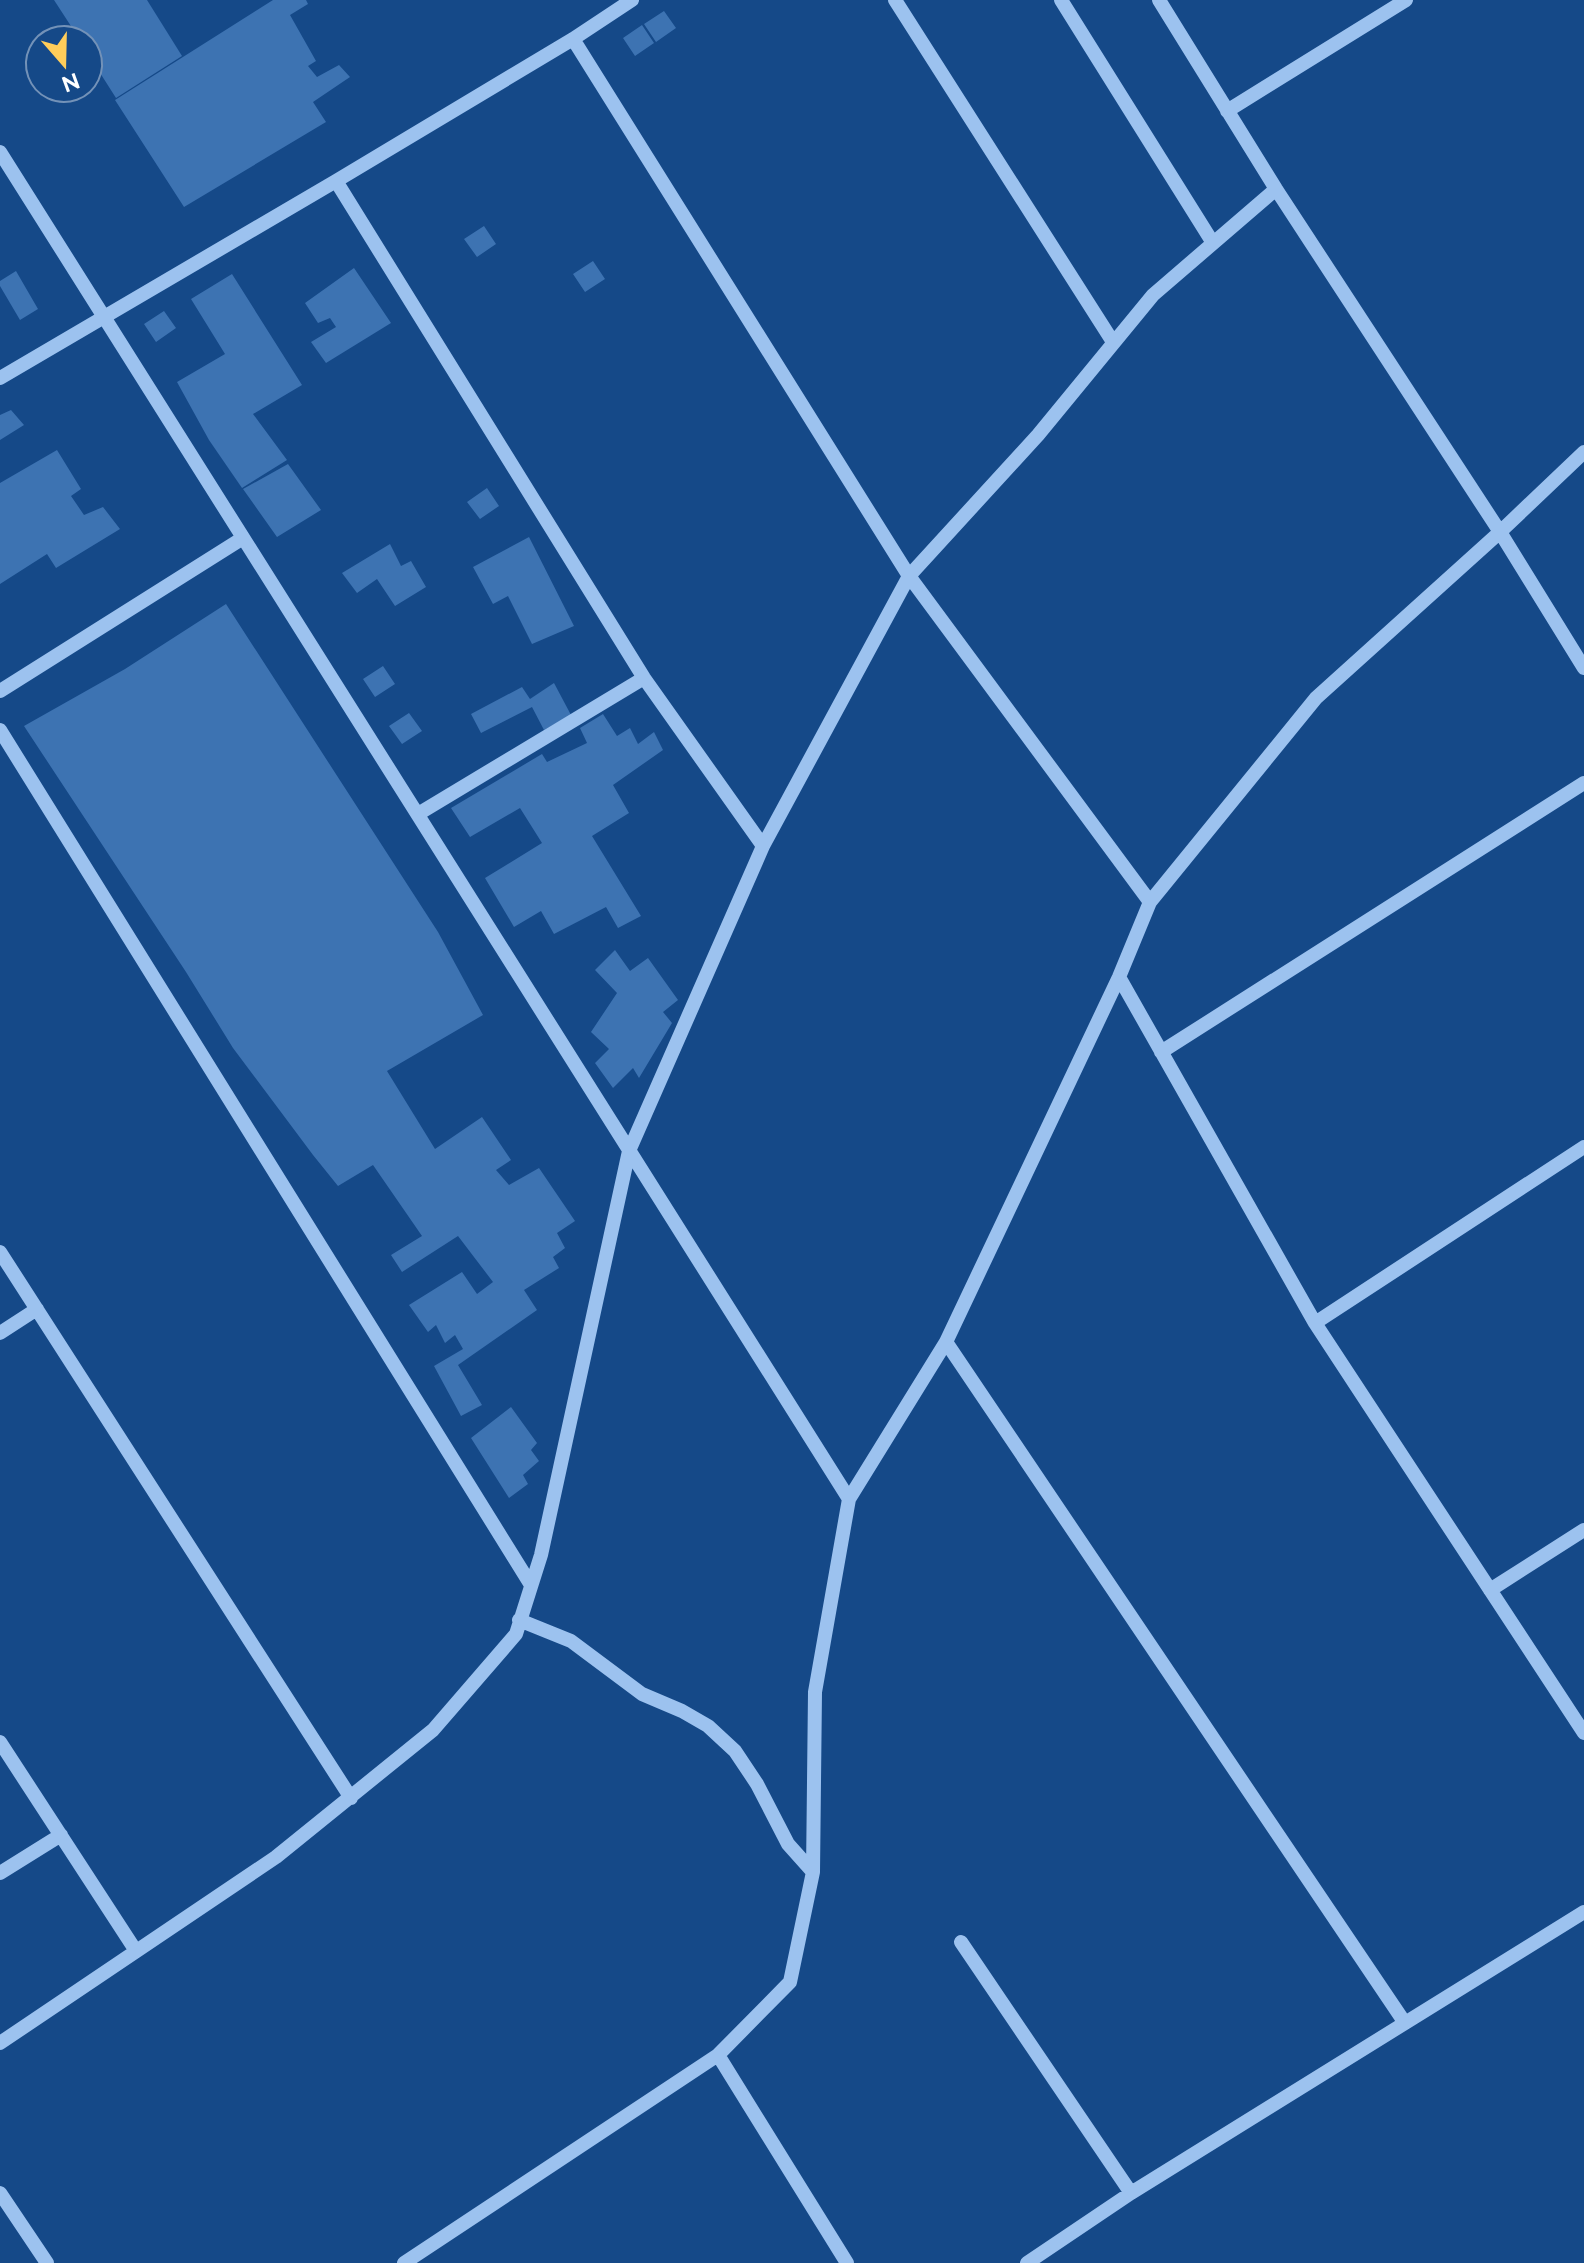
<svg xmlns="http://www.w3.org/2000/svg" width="1584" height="2263" viewBox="0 0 1584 2263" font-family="Raleway,sans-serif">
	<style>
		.building { fill: #3d73b2 }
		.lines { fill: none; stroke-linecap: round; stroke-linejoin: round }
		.minor { stroke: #9cc2ef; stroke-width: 14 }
	</style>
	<rect width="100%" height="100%" fill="#154988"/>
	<path class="building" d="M54,0H147L182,56L116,98L88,54V40H80Z
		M273,0H306L308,4L290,15L316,61L308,66L317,77L339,65L350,77L313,102L326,122L184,207L115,100Z
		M664,11L676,28L656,42L644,24Z
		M642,25L654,43L635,56L623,38Z
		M484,226L496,244L477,257L464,239Z
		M593,261L605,279L585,292L573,274Z
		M354,268L391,323L326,363L311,342L336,327L330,318L318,323L305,303Z
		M16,271L38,309L20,320L0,286V281Z
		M232,274L302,385L253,414L287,460L242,488L209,440L177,382L225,354L191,299Z
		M164,311L176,328L156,342L144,324Z
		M11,410L24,425L0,440V415Z
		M57,450L81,489L71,496L84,515L103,507L120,529L56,568L47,554L0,584V483Z
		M288,464L321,510L277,537L243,489Z
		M487,488L499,506L480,519L467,502Z
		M529,537L574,626L532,644L508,596L493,604L473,567Z
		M390,544L401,566L411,561L426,587L395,606L377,579L357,593L342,573Z
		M226,604L438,932L483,1015L387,1071L435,1149L482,1117L511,1160L496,1170L509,1185L539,1168L575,1221L557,1233L565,1248L553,1257L559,1268L524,1290L537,1310L458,1365L482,1405L461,1416L434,1366L463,1349L455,1335L445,1343L436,1325L428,1332L409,1305L462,1272L477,1294L493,1282L458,1236L402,1272L391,1255L422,1236L373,1165L338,1186L313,1155L233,1048L186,972L24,726L125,669Z
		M383,666L395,684L375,697L363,679Z
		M554,683L571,715L544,730L532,707L481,733L471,714L522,687L530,699Z
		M409,713L422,731L402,744L389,726Z
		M603,714L617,736L630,728L638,744L654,732L663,750L613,785L629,813L592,836L641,916L618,928L606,907L554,934L541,911L514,927L485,878L542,843L520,808L470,837L451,808L542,754L547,762L587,743L580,728Z
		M615,950L630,971L648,958L678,1000L663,1012L672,1023L639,1078L633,1068L613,1088L595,1063L609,1049L591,1032L617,993L595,970Z
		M511,1407L537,1443L531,1450L539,1461L523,1475L528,1484L509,1498L471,1438Z"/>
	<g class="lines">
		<path class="minor" d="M895,0L1113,342
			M1061,0L1213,243
			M1159,0L1276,189L1500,532L1584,668
			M573,39L909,576L1150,902
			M1227,111L1406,0
			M0,152L849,1499
			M336,181L644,678L763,846
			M0,378L336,181L573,39L632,0
			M0,691L243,538
			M0,730L531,1585
			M418,814L644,678
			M1119,977L1315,1323L1584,1733
			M1161,1052L1584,783
			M0,1252L351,1798
			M1315,1323L1584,1147
			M0,1333L37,1309
			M946,1342L1405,2023
			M1490,1590L1584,1530
			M519,1620L571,1641L642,1694L682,1711L708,1726L735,1751L757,1784L788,1844L813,1872
			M0,1742L136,1951
			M0,1873L61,1835
			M961,1942L1131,2193
			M0,2043L276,1857L433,1730L516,1634L541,1555L629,1151L763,846L909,576L1038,435L1153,295L1276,189
			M718,2055L847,2263
			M0,2193L47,2263
			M404,2263L718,2055L790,1982L813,1872L815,1692L849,1499L946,1342L1119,977L1150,902L1316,698L1500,532L1584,452
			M1027,2263L1131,2193L1584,1912"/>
	</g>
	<g transform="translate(64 64) rotate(160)"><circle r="38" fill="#154988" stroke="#7392b8" stroke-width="2"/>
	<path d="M0-6L14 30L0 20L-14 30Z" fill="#ffcd5a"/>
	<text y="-12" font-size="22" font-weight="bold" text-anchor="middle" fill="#ffffff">N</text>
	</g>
</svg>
